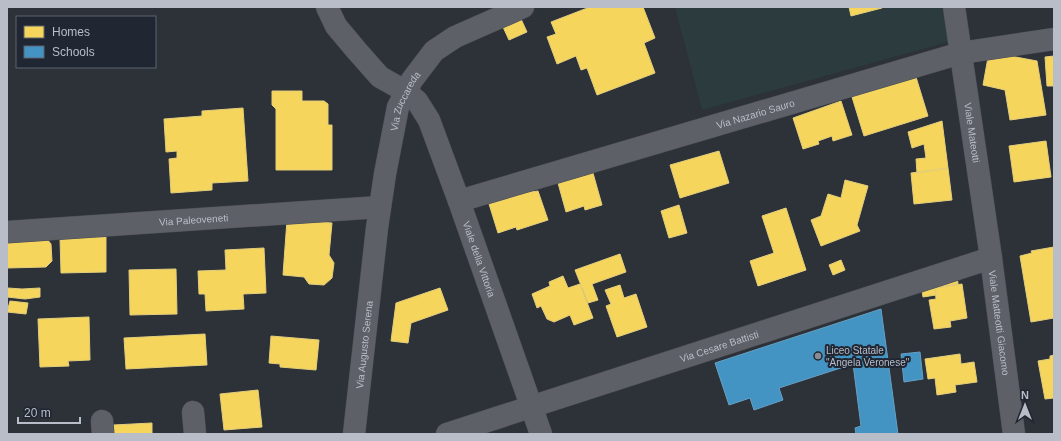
<svg xmlns="http://www.w3.org/2000/svg" width="1061" height="441" viewBox="0 0 1061 441" font-family="Arial,sans-serif">
	<style>
		.green { fill: #2b3b3e }
		.homes { fill: #f6d55c; stroke: #e3ce7c }
		.schools { fill: #4393c3; stroke: #66a0c4 }
		.lines { fill: none; stroke-linecap: round; stroke-linejoin: round }
		.minor-casing { stroke: #4a4d53; stroke-width: 23 }
		.minor { stroke: #5d6066; stroke-width: 22 }
		.poi-dot { fill: #878c96; stroke: #202732; stroke-width: 1.5 }
		.labels { text-anchor: middle; dominant-baseline: central; stroke-width: 4; stroke-linejoin: round; paint-order: stroke }
		.street-label { font-size: 10px; fill: #b8bdc8; stroke: #202732 }
		.poi-label { font-size: 10px; fill: #b8bdc8; stroke: #202732; text-anchor: start }
	</style>
	<rect width="100%" height="100%" fill="#2d3138"/>
	<path class="green" d="M675,7H942L948,42L702,110Z"/>
	<path class="homes" d="M590,7H643L655,38L644,43L655,73L597,95L587,68L581,70L576,56L557,64L547,37L556,34L551,22Z
		M849,7H881L882,8L851,16Z
		M521,19L527,32L509,40L503,27Z
		M989,52L1037,61L1046,115L1010,120L1005,90L983,85Z
		M1054,56V86H1047L1045,57Z
		M916,77L928,116L864,136L852,97Z
		M272,91H302V101H324L328,104V125H332V170H276V109L272,105Z
		M841,101L852,135L833,141L832,136L818,141L819,144L803,149L793,118Z
		M243,108L248,181L212,183V190L171,193L169,159L177,158V151L166,152L164,119L202,116V111Z
		M942,121L948,168L917,173L916,159L926,158L924,144L912,148L908,132Z
		M1046,141L1051,177L1014,182L1009,146Z
		M719,151L729,183L680,198L670,165Z
		M948,168L952,200L914,204L911,173Z
		M593,173L602,205L585,210L584,206L566,212L558,183Z
		M845,180L868,186L857,225L860,231L821,246L811,220L821,216L828,194L841,198Z
		M538,191L548,220L517,230L516,227L498,233L489,204L522,193Z
		M679,205L687,233L669,238L661,211Z
		M786,208L806,270L758,286L750,261L774,253L762,216Z
		M287,220L332,223L329,255L334,263L332,278L324,285L309,284L304,277L283,275Z
		M106,237V272L61,273L60,238Z
		M47,239L51,244L52,261L46,267L7,268V240Z
		M1054,247V318L1031,322L1020,256L1032,253L1031,251Z
		M264,248L266,293L243,294L244,309L206,311L205,294H199L198,271L226,270L225,250Z
		M620,254L626,272L592,284L598,300L588,303L575,270Z
		M841,260L845,270L833,275L829,265Z
		M176,269L177,314L130,315L129,270Z
		M957,274L958,284L935,288L936,295L923,297L921,285Z
		M563,276L568,288L580,284L593,318L574,325L570,315L554,322L547,319L541,306L537,308L532,294L550,286L549,282Z
		M962,284L967,318L950,321L951,327L934,329L929,300L936,299L935,288Z
		M620,285L624,298L636,294L647,327L617,337L606,306L611,304L605,290Z
		M8,288L22,289L40,288V297L25,299L7,297Z
		M440,288L448,310L411,323L408,343L391,341L396,303Z
		M10,301L28,303L26,314L7,312Z
		M89,317L90,360L68,361L69,366L40,367L38,319Z
		M205,334L207,365L126,369L124,338Z
		M271,336L319,340L316,370L280,367V364L269,363Z
		M960,354L961,364L974,362L977,382L955,385L956,392L937,395L935,378L928,379L925,359Z
		M1054,355V398L1045,399L1038,361L1050,359V356Z
		M258,390L262,427L224,430L220,394Z
		M152,423V434H113V425Z"/>
	<path class="schools" d="M881,309L898,434H856L855,428L861,426L853,364L779,388L783,400L754,410L750,398L729,405L715,363Z
		M920,352L923,379L904,382L901,354Z"/>
	<g class="lines">
		<g class="minor-casing">
			<g id="minor">
				<path id="s1" d="M327,7L336,26L357,51L380,77L405,91L417,101L429,120L459,201L541,434"/>
				<path id="s2" d="M954,7L991,258L1014,434"/>
				<path id="s3" d="M459,201L961,53L1054,39"/>
				<path id="s4" d="M7,232L380,207"/>
				<path d="M193,412L195,434"/>
				<path d="M102,421L103,434"/>
				<path id="s5" d="M354,434L377,228L385,174L398,107L412,80L434,51L455,37L523,7"/>
				<path id="s6" d="M447,434L991,258"/>
			</g>
		</g>
		<use href="#minor" class="minor"/>
	</g>
	<circle class="poi-dot" cx="818" cy="356" r="4"/>
	<g class="labels">
		<g class="street-label">
			<text stroke="none"><textPath href="#s5" startOffset="338">Via Zuccareda</textPath></text>
			<text stroke="none"><textPath href="#s3" startOffset="309">Via Nazario Sauro</textPath></text>
			<text stroke="none"><textPath href="#s2" startOffset="127">Viale Mateotti</textPath></text>
			<text stroke="none"><textPath href="#s4" startOffset="187">Via Paleoveneti</textPath></text>
			<text stroke="none"><textPath href="#s1" startOffset="303">Viale della Vittoria</textPath></text>
			<text stroke="none"><textPath href="#s2" startOffset="319">Viale Matteotti Giacomo</textPath></text>
			<text stroke="none"><textPath href="#s5" startOffset="90">Via Augusto Serena</textPath></text>
			<text stroke="none"><textPath href="#s6" startOffset="286">Via Cesare Battisti</textPath></text>
		</g>
		<g class="poi-label">
			<text x="826" y="350">Liceo Statale<tspan x="826" dy="12">"Angela Veronese"</tspan></text>
		</g>
	</g>
	<rect width="1061" height="441" fill="none" stroke="#b8bdc8" stroke-width="16"/>
	<rect x="16" y="16" width="140" height="52" fill="#202732" stroke="#5d636e"/>
	<rect x="24" y="26" width="20" height="12" fill="#f6d55c" stroke="#5d636e"/>
	<text x="52" y="36" font-size="12" fill="#b8bdc8">Homes</text>
	<rect x="24" y="46" width="20" height="12" fill="#4393c3" stroke="#5d636e"/>
	<text x="52" y="56" font-size="12" fill="#b8bdc8">Schools</text>
	<g transform="translate(1025 405)" stroke="#202732" stroke-width="3" paint-order="stroke">
	<path d="M0-3L7 15L0 10L-7 15Z" fill="#b8bdc8"/>
	<text y="-6" font-size="11" font-weight="bold" text-anchor="middle" fill="#b8bdc8">N</text>
	</g>
	<path d="M18 417v6h62v-6" fill="none" stroke="#b8bdc8" stroke-width="2"/>
	<text x="24" y="417" font-size="12" fill="#b8bdc8" stroke="#202732" stroke-width="3" paint-order="stroke">20 m</text>
</svg>
